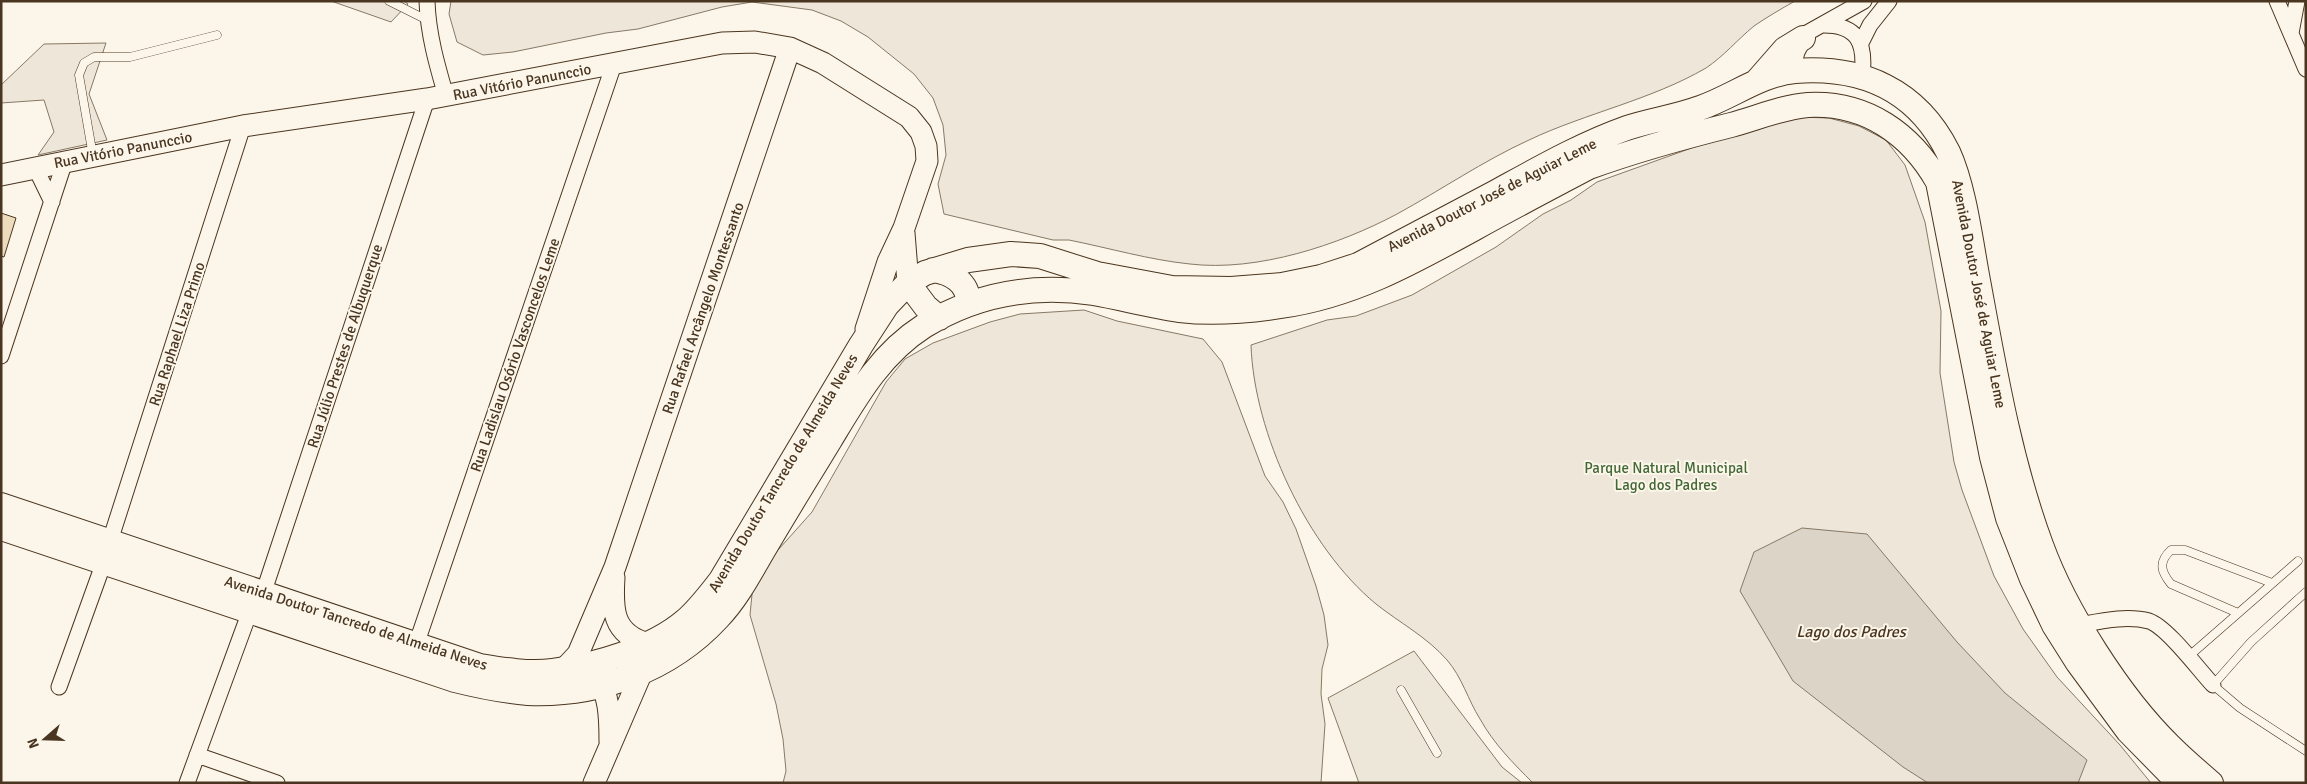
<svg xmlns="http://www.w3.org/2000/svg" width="2307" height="784" viewBox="0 0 2307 784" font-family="Signika,sans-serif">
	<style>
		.green { fill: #ede6d9; stroke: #887966 }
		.parking { fill: #ede7d9; stroke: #887966 }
		.water { fill: #dcd4c6; stroke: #887966 }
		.building { fill: #ecdcbc; stroke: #4a3520 }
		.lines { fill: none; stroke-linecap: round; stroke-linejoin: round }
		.lane-casing { stroke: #4a3520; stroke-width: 9 }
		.street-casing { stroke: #4a3520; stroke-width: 17 }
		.secondary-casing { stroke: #4a3520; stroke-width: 23 }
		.primary-casing { stroke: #4a3520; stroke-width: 26 }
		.lane { stroke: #fbf6e9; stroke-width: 8 }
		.street { stroke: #fbf6e9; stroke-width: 15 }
		.secondary { stroke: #fbf6e9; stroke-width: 21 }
		.primary { stroke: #fbf6e9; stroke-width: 24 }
		.labels { text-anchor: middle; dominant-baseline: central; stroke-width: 4; stroke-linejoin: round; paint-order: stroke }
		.street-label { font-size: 15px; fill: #4a3520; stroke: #fbf6e9 }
		.park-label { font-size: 15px; fill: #436837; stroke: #fbf6e9 }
		.water-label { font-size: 16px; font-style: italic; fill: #4a3520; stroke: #fbf6e9 }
	</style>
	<rect width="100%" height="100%" fill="#fbf6e9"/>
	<path class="green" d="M331,1H404L408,4L391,22Z
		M451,1H1795C1781,9 1767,17 1754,26C1737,40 1724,56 1706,68C1651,100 1586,113 1529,140C1483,161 1441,190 1397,214C1339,245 1257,272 1190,264C1150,260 1109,248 1069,240H1053L944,214L938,184L946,155L943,125L933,98L914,74L868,37L841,21L812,10L752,2L722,7L638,29L606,33L513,52L483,55L457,42L449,14Z
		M106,43L89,94L107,140L38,155L54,132L44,100L1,103V85L44,44Z
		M1798,117L1829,118L1859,126L1886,140L1905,165L1925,222L1941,311L1940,373L1954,462L1962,490L1994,576L2023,629L2057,677L2120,745L2151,783H1533C1513,763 1494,744 1480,719C1468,700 1462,677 1447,660C1427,637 1400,623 1376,604C1307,547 1254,433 1251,345L1327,320L1356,316L1412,295L1496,247L1543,214L1571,200L1597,182L1711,141Z
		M1084,310L1117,321L1203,339L1222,362L1265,476L1283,502L1296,529L1316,586L1324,615L1328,645L1322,669L1321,694L1325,724L1321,783H783L786,771L783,739L776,704L750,615L753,584L770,559L812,512L886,382L905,359L933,343L990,322L1020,314Z"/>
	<path class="parking" d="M1414,651L1502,767L1522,783H1359L1328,698Z"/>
	<path class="water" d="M1802,528L1867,534L1957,642L2005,693L2087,760L2078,783H1928L1903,767L1793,681L1740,591L1754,552Z"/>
	<path class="building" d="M1,213L16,218L4,257L1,256Z"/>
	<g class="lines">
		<g class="lane-casing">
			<path id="lane" d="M389,1L427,20
				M93,156L79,75L84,63L94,57H130L217,35
				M2306,592L2251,642L2213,685L2240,708L2306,751
				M2238,613L2171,584C2161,572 2158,562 2171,550H2185L2272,583
				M2188,657L2298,561
				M1401,690L1437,753"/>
		</g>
		<g class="street-casing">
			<path id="street" d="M427,1C428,34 437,65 446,96
				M2277,1L2306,69
				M1821,25C1858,24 1866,43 1862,76
				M2291,33L2297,1
				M1861,43L1870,25L1889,1
				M1792,71L1797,52L1807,33L1864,1
				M35,167L52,202
				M1,356L65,161
				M110,541L243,126
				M263,594L427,99
				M2079,625C2101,621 2127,615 2149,621C2167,627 2199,670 2213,685
				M416,645L614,64
				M59,687L104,562
				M197,755L277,783
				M187,783L250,611"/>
		</g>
		<g class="secondary-casing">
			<path id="secondary" d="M1,175L243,126L427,99L722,43L755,42L790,48L823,63L909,117L921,132L926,146L927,161L904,228L888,262L866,329
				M904,233L908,283
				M614,577C612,609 612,634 648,644
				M610,658C597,682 604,683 608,706C610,718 610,730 610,742
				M565,668L578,654L615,567L790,48
				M594,783L641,674"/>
		</g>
		<g class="primary-casing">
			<path id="primary" d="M1757,81L1785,49L1803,38
				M933,270C951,272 969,283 968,303
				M908,283L926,307L939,318
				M1,505L480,666C504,670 529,674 553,671C596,665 652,649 685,621C699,609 710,594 721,580L861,345L887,305L908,283L925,273L968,260L1011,254L1040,256L1097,274L1172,288L1231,289L1282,285L1321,277L1358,265C1405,240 1451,216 1498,191C1540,168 1582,144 1627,128C1651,120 1676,117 1700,108C1732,97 1761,74 1795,71C1862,66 1917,90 1948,152C1965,189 1971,245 1979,286C1995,373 2010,461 2041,545C2065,611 2120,697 2170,746C2183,759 2197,771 2211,783
				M1,528L455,680C479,686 504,691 528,693C599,696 670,670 718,618C740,595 754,565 770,539C790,505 810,473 830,440C856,397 880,354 924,326C976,294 1033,284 1093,293C1122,298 1151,306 1180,310C1213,314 1248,311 1281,306C1353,296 1413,262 1475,228C1513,207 1551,187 1589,167C1636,150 1683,137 1731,125C1757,118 1782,107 1808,105C1866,102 1911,134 1938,182L1992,457L2008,518L2032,579L2054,625L2078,663L2128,731L2179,783"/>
		</g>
		<use href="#lane" class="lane"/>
		<use href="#street" class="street"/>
		<use href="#secondary" class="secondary"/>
		<use href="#primary" class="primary"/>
	</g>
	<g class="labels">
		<g class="street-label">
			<text transform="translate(522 82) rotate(-11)">Rua Vitório Panunccio</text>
			<text transform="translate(123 150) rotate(-11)">Rua Vitório Panunccio</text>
			<text transform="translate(1492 195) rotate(-27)">Avenida Doutor José de Aguiar Leme</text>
			<text transform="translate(1979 294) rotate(79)">Avenida Doutor José de Aguiar Leme</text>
			<text transform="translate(703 308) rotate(-71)">Rua Rafael Arcângelo Montessanto</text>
			<text transform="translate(177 334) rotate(-72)">Rua Raphael Liza Primo</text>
			<text transform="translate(345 346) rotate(-72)">Rua Júlio Prestes de Albuquerque</text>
			<text transform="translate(515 355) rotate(-71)">Rua Ladislau Osório Vasconcelos Leme</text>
			<text transform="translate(783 473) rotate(-59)">Avenida Doutor Tancredo de Almeida Neves</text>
			<text transform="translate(356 623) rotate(18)">Avenida Doutor Tancredo de Almeida Neves</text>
		</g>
		<g class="park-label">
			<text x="1666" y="468">Parque Natural Municipal<tspan x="1666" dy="17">Lago dos Padres</tspan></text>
		</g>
		<g class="water-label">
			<text x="1851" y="632">Lago dos Padres</text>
		</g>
	</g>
	<rect width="2307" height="784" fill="none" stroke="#4a3520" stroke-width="5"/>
	<g transform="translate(45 739) rotate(250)" stroke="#fbf6e9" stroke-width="4" paint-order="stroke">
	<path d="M0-4L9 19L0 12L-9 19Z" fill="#4a3520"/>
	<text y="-8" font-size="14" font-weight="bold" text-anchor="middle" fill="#4a3520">N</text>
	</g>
</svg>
